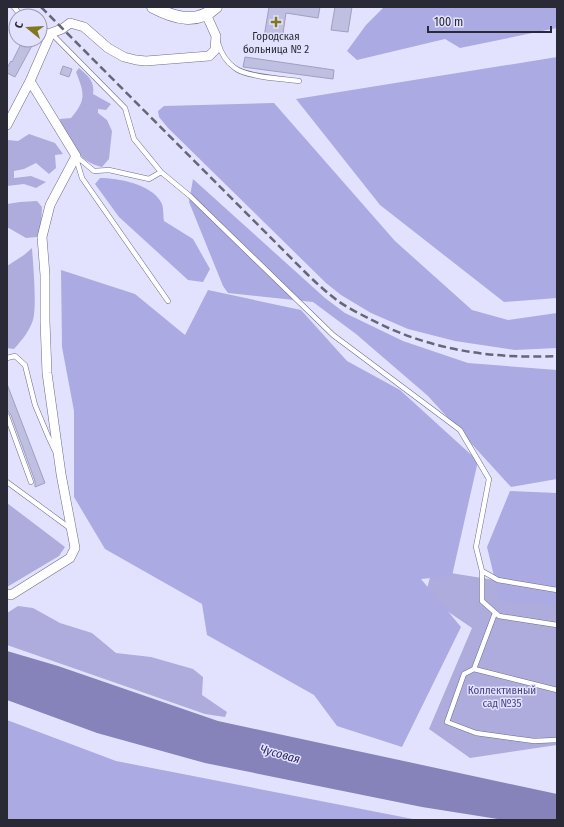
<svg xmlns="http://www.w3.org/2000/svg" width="564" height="827" viewBox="0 0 564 827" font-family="'Fira Sans Condensed',sans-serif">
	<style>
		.green { fill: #adacdd }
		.forest { fill: #acaae2 }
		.water { fill: #8583b9 }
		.building { fill: #bfbfe2; stroke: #9f9fc0 }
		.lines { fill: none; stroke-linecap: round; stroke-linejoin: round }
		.service-casing { stroke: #6d6d8c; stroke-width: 5.5 }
		.minor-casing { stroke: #6d6d8c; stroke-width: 10 }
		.tertiary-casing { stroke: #6d6d8c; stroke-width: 13 }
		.service { stroke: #fff; stroke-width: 4.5 }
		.minor { stroke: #fff; stroke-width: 9 }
		.tertiary { stroke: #fff; stroke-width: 12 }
		.rail { stroke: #666678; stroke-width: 2.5; stroke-dasharray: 8 4; stroke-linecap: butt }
		.poi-dot { fill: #81781d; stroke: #e2e2fe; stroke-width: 1.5 }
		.labels { text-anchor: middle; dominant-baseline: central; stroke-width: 3; stroke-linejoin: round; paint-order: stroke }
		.poi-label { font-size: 11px; fill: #2a2a37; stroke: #e2e2fe }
		.park-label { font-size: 11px; fill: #4a4387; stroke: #e2e2fe }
		.water-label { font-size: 12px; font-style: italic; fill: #2e2364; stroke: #e2e2fe }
	</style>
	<rect width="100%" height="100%" fill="#e2e2fe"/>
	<path class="green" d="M79,68C88,76 95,81 93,94L111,104L106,110L98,109V113L107,120L112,131L109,159L102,167C77,161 73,145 61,125L60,119L71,118C87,99 84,93 76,72Z
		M29,134L55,143L63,154L55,155L56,168L49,174L36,163L24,169L14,171V178L31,176L46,182L36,188L24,184L7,186V143L8,140L18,141Z
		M37,201L42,207L41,226L37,237L26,238L7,227V204L20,202Z
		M32,248C33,263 37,306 33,320C29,332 22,340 14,349L7,348V266L24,255Z
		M7,503L65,547L59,556L7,587Z
		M432,570L557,590V745L470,758L429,729L472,628L425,596Z
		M18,606L33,608L60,623L92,633L116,653L151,657L193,669L203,677L202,695L227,712L225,717L205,714L7,645V613Z"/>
	<path class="forest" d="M384,7H557V28L460,48L445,39L357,60L347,51L366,25Z
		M557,57V298L504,302L380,205L296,99Z
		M274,103L395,241L472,310L508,320L557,313V348L515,350L455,341L408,329L371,313L341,295L326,283L168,128L159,117L158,111L164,106Z
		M100,178C118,178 151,184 161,202C164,207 163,216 164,221L193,239L210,269L203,282L188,280L119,217L95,184Z
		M193,179L325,298L345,313L403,341L468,363L557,370V479L511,487L428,396L356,334L313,302L228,293L223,286L189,202Z
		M61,270L135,294L185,335L208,290L301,310L347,361L400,390L478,461L452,576L421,579L461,627L402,747L337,726L314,695L207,635L202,604L105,549L74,497V411L62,347Z
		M510,491L557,493V606L500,601L487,547Z
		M7,720L116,761L418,820H7Z"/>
	<path class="water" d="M7,651L58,666L218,721L557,794V820H504L422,807L205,763L97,733L7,700Z"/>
	<path class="building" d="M269,7H320L318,18L286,13L282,40L264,37Z
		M335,7H352L348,32L331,30Z
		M23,40H35L15,77L7,73V68L11,61L12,62Z
		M245,57L334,70L333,79L243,67Z
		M63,66L72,69L69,77L60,74Z
		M7,384L45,483L35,487V481L11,415L7,410Z"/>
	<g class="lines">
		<g class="service-casing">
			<path id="service" d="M14,7L21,16
				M40,28L51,33L125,108L134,139L161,172L190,196L333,335L460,430L489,479L476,547L482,571V601L499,616L557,625
				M218,43C221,53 226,62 235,68C246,77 284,79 299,81
				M76,156L94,171L109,170L149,179L161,172
				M76,158L82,178L168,301
				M7,358L15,356L25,365L35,405L48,436L55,451
				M7,416L31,482
				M7,482L71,529
				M482,571L498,580L557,590
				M474,669L495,613
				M557,690L474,669L464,674L447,722L476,733L534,741L557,740"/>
		</g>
		<g class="minor-casing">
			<path id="minor" d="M7,125L30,81L51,33L62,29L70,23L84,27L108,48L124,57L136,60L146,61L209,56L215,50L216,36L206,14
				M7,594L11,595L70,558L75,548L61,474L47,373L45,321V275L42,237L50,205L76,156L30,81"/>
		</g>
		<g class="tertiary-casing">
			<path id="tertiary" d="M153,7C174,18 197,25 216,7"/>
		</g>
		<use href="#service" class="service"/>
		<use href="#minor" class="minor"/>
		<use href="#tertiary" class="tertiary"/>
		<path class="rail" d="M41,7L304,271C315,282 326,292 338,301C348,308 360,314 370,319C429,350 491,359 557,356"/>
	</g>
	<path class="poi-dot" d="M274 16h4v4h4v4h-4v4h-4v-4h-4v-4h4z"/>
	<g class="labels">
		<g class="poi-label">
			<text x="276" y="36">Городская<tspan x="276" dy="13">больница № 2</tspan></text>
		</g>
		<g class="park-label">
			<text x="502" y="690">Коллективный<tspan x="502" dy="13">сад №35</tspan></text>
		</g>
		<g class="water-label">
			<text transform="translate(280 754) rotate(16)">Чусовая</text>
		</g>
	</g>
	<rect width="564" height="827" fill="none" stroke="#2a2a37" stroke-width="16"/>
	<g transform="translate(28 28) rotate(288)"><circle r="19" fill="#e2e2fe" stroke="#9898ae"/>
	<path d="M0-3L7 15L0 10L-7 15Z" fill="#81781d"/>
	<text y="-6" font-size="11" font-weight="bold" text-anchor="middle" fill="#2a2a37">С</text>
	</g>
	<path d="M428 26v6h123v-6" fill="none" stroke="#2a2a37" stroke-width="2"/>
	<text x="434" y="26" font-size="12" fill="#2a2a37" stroke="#e2e2fe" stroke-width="3" paint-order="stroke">100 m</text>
</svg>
